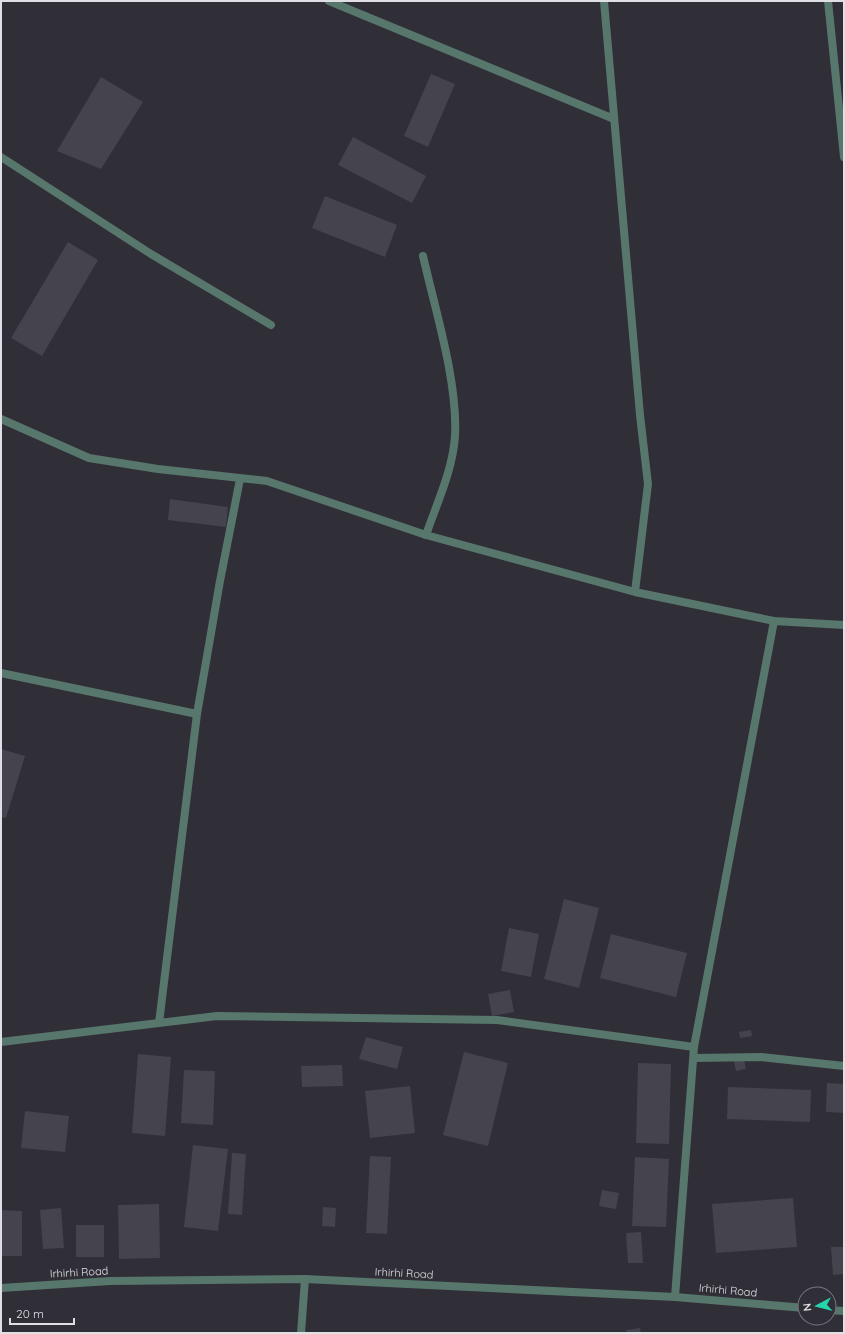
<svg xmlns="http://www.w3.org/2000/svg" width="845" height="1334" viewBox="0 0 845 1334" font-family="Quicksand,sans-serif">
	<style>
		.building { fill: #45434d }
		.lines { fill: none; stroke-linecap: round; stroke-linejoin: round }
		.service { stroke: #57766c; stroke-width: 8 }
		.minor { stroke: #57766c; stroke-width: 8 }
		.tertiary { stroke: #57766c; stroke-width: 8 }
		.labels { text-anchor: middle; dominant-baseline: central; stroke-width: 3; stroke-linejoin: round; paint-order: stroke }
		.street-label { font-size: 11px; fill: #e0dfe5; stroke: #302e37 }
	</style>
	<rect width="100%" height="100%" fill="#302e37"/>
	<path class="building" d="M431,74L455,84L428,147L404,136Z
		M101,77L143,102L101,169L57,151Z
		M353,137L426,176L412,203L338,165Z
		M325,196L397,225L385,257L312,228Z
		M68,242L98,260L42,356L11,338Z
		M170,499L228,507L226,527L168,520Z
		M1,749L25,756L6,818L1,817Z
		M564,899L599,908L579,988L544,979Z
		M509,928L539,934L531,977L501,971Z
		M611,934L687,953L676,997L600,978Z
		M510,990L514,1012L492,1016L488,994Z
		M751,1030L752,1036L740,1038L739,1032Z
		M366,1037L403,1047L397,1069L359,1059Z
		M464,1052L508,1063L488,1146L443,1135Z
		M138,1054L171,1057L165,1136L132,1133Z
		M744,1059L746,1069L736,1071L734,1061Z
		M638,1063L671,1064L669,1144L636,1143Z
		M342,1065L343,1086L302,1087L301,1066Z
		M184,1070L215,1071L213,1125L181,1123Z
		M827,1083L844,1084V1113L826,1112Z
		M410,1086L415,1133L370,1138L365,1091Z
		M728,1087L811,1090L810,1122L727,1119Z
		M25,1111L69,1116L65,1152L21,1148Z
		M193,1145L228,1149L218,1231L184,1227Z
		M232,1153L246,1154L242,1215L228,1214Z
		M370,1156L391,1157L387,1234L366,1233Z
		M635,1157L669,1159L666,1227L632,1226Z
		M602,1190L619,1193L616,1209L599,1206Z
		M793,1198L797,1247L716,1253L712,1204Z
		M159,1204L160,1258L119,1259L118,1205Z
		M323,1207L336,1208L335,1227L322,1226Z
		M61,1208L64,1248L43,1249L40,1210Z
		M1,1210L22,1211V1256H1Z
		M76,1225H104V1257H76Z
		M641,1232L643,1263H628L626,1233Z
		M831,1247H844V1274L833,1275Z
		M640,1328L641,1333H627L626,1330Z"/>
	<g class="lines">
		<path class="service" d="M423,256C435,309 458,382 455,436C453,469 437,503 426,535"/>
		<path class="minor" d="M329,1L614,119
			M604,1L640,415L648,484L635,592
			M828,1L844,157
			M1,157L151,254L271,325
			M1,419L89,458L158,469L267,481L426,535L635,592L774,621L844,625
			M1,673L197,714
			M159,1023L197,714L220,581L240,479
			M1,1042L217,1016L497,1020L694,1047
			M694,1058L761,1057L844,1066
			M675,1297L694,1047L774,621
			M301,1333L305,1279"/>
		<path class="tertiary" d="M1,1288L110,1281L305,1279L675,1297L805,1308
			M829,1310L844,1311"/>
	</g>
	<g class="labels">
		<g class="street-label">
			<text transform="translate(79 1272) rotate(-3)">Irhirhi Road</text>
			<text transform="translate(404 1273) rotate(3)">Irhirhi Road</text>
			<text transform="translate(728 1290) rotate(5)">Irhirhi Road</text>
		</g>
	</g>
	<rect width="845" height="1334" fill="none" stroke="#e0dfe5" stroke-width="4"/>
	<g transform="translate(817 1306) rotate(263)"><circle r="19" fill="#302e37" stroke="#76757d"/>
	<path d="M0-3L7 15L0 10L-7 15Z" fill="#27d5ad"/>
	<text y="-6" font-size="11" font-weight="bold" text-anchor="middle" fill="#e0dfe5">N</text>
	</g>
	<path d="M10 1318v6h64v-6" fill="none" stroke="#e0dfe5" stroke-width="2"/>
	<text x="16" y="1318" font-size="12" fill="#e0dfe5" stroke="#302e37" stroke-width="3" paint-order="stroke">20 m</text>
</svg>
